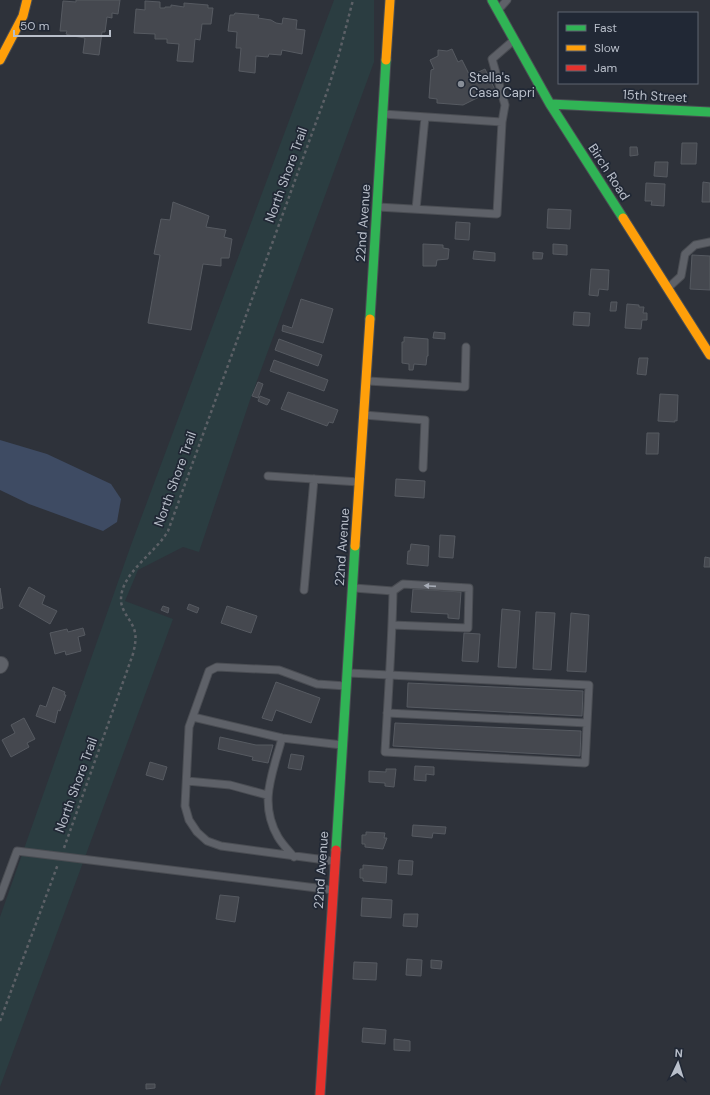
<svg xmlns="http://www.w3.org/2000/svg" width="710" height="1095" viewBox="0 0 710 1095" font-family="'DM Sans',sans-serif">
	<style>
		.green { fill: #2b3d41 }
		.water { fill: #3e4b63 }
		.building { fill: #45484f; stroke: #565a61 }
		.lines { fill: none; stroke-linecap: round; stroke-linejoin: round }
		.lane-casing { stroke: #4a4d53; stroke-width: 9 }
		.street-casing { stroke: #4a4d53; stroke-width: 16 }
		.fast-casing { stroke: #4a4d53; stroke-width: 11 }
		.slow-casing { stroke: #4a4d53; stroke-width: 11 }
		.jam-casing { stroke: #4a4d53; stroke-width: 11 }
		.path { stroke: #5c6066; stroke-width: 2.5; stroke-dasharray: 3 3; stroke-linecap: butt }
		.lane { stroke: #5e6168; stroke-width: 7 }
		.street { stroke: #5e6168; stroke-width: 14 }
		.fast { stroke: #30b455; stroke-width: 9 }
		.slow { stroke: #ff9f0a; stroke-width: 9 }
		.jam { stroke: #e5322d; stroke-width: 9 }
		.oneway { fill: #a7acb6 }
		.poi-dot { fill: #888e98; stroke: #212835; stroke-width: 1.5 }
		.labels { text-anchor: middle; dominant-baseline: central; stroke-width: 3.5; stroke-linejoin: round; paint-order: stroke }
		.poi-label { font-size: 13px; fill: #b9bfca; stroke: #212835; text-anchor: start }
		.street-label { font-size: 13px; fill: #b9bfca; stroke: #212835 }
	</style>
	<rect width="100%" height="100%" fill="#2e323a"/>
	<path class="green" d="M334,0H374V62L250,400L199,552L183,547L138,570L125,601L173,619L0,1087V917L131,545Z"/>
	<path class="water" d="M0,440L47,454L111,484L121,499L117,522L103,531L29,504L0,490Z"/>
	<path class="building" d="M76,0H120L118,14L112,13V18L107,17L105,32H102L99,55L83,53L85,38L73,36L66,34L67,31H60L63,1L76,2Z
		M145,1L160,2V8H165V7H171V5L184,7V3L208,5V8H213L211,24H202L200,40L195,39L193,62L177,61L179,44L167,43V39H155V34L134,33L136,9L145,10Z
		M235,13L259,15L258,18L271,20L276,23L282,24L283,18L297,20L296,29L305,30L302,54L282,50L281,55L269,54L268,57L256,56L255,73L239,71L241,48H236L237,32L228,31L230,15H234Z
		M452,49L458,62L462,60L470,76L485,69L496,92L486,97L485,94L463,105L437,103V99L429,98L431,70L434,69L430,60L438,56V50L447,51Z
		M682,143H697L696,164H681Z
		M630,147H637L638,155L630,156Z
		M655,162H668L667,177L654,176Z
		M703,182L710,183V202H702Z
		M646,183L665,184L664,206L651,205L652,201H645Z
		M173,202L209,216L206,227L226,230L224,237L232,239L229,258H221V266L203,264L191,330L148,323L160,255L154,254L161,219L170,220Z
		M548,209L571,210L570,229L547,228Z
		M456,222L470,223L469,240L455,239Z
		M423,244L443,245V248L449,249L448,259L437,260L436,266H423Z
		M553,244L567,245V255L553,254Z
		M474,251L495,253V261L473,259Z
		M533,252L543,253L542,259H533Z
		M692,255L710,256V290L690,289Z
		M591,269L609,270L608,290L599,289L598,296L589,295Z
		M301,299L333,309L323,343L282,331L283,325L292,328Z
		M611,302H617L616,311H610Z
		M627,304L639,305V307H644L643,313H647V320H642L641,329L625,328Z
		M574,312L590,313L589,326L573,325Z
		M434,332L445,333V339L433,338Z
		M404,337L428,339V356H427L426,365L414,364L413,370H409V364L402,363V342H404Z
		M279,339L322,355L318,366L275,350Z
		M639,358H648L646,375L637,374Z
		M274,360L328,380L324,391L270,371Z
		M258,382L263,384L258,398L252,396Z
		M288,392L338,410L333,423L329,422L327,426L281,409Z
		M660,394L678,395L677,421L675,420V422L658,421Z
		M260,396L270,400L267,405L258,401Z
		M647,433H659L658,454H646Z
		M396,479L425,481L424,498L395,496Z
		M440,535L455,536L453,558L439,557Z
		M411,544L429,546L428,566L407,564L408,551H410Z
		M705,557L710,558V567H704Z
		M29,587L45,596L42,604L57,611L50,624L19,606Z
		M0,588L3,608L0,609Z
		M413,589L461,592L459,619L448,618V614L411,612Z
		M189,604L199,608L197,613L187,609Z
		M163,606L169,608L168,613L161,610Z
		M227,606L257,616L251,633L221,623Z
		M502,609L520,611L516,668L498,667Z
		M536,612L555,613L551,670L533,669Z
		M571,613L589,615L586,672L567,671Z
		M83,628L85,635L78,637L81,651L66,655L65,651L55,654L50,633L67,629L68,632Z
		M464,633L480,634L478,662L462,661Z
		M276,682L320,698L311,723L276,710L272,721L262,718Z
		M408,683L583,691L582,716L407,707Z
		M53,687L65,692L64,695H66L60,711L58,710L55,723L36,716L40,705L46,707Z
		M24,718L35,739L27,743L29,747L11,757L2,740L15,733L11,725Z
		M395,723L581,731L580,756L393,746Z
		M220,737L256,745H273L268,763L252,760L253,757L218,749Z
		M291,754L304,756L301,770L288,768Z
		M150,762L167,767L163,780L146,775Z
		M415,766L434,767V775L426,774V781L414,780Z
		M386,769H396L394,787L385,786V783L369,782V771L386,772Z
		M413,825L446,827L445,834L433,833L432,838L412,836Z
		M366,832L385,833L384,838H387L383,849L365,847V844H362V835H366Z
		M399,860L413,861L412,875L398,874Z
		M363,865L387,867L386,883L363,881V878H360V869H363Z
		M220,895L239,897L235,922L216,919Z
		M362,898L392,900L391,918L361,916Z
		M404,914H418L417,927L403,926Z
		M407,959L422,960L421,976L406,975Z
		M431,960L442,961L441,969L431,968Z
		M354,962L377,963L376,980L353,979Z
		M363,1028L386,1030L385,1044L362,1042Z
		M394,1039L410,1041V1051L394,1050Z
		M146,1084H155V1088L146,1089Z"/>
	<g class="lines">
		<g class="lane-casing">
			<path id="lane" d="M499,9L507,0
				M383,114L502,122
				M378,207L497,214L502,122L505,105L492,59L514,40
				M416,209L425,117
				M669,287L681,276L685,254L695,245L710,242
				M368,381L465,387L466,347
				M364,415L425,420L423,468
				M268,476L359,482
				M304,590L314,479
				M392,625L468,628L469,588L403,584L393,591
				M349,673L589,685L585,763L385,752C388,698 392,645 393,591L354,588
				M387,713L587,723
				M193,717L282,738L342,745
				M282,738C273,773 258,802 278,837C282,844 289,851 294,857
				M187,781L230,785L267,795
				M333,861L221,846L207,841L197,832L189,820L185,806L189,727L209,671L217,667L279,670L317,684L346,686
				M0,897L17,851L333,890"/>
		</g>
		<g class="street-casing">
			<path id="street" d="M0,666L1,664"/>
		</g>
		<g class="fast-casing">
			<path id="fast" d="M492,0L550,104L623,218
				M550,104L710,112
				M370,319L386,60
				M336,850L355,546"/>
		</g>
		<g class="slow-casing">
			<path id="slow" d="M0,60L23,16L27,0
				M386,60L390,0
				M623,218L710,355
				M355,546L370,319"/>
		</g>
		<g class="jam-casing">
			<path id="jam" d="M320,1095L336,850"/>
		</g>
		<path class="path" d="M64,848L133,654C135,645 137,637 134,629C131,620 122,612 121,601C120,573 155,554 168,531L327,92L339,54L353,0
			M0,1021L58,864"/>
		<use href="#lane" class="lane"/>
		<use href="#street" class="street"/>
		<use href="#fast" class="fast"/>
		<use href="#slow" class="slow"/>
		<use href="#jam" class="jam"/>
	</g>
	<defs><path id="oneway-solid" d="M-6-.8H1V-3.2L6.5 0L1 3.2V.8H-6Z"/></defs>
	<use class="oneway" href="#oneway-solid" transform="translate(430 586) rotate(-176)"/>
	<circle class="poi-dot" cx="461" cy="84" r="4"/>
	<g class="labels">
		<g class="poi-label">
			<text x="469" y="77">Stella's<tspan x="469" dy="15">Casa Capri</tspan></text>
		</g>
		<g class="street-label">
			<text transform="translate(655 96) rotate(3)">15th Street</text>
			<text transform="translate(609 172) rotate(57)">Birch Road</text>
			<text transform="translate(286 175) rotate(-70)">North Shore Trail</text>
			<text transform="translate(363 223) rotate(-86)">22nd Avenue</text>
			<text transform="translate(175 479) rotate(-70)">North Shore Trail</text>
			<text transform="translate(342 547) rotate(-86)">22nd Avenue</text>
			<text transform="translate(76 785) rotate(-70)">North Shore Trail</text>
			<text transform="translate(321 870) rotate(-86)">22nd Avenue</text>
		</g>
	</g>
	<rect x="558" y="12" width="140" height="72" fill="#212835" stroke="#5e6471"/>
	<rect x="566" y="25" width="20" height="6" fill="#30b455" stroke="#5e6471"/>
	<text x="594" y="32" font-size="12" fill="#b9bfca">Fast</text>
	<rect x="566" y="45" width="20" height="6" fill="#ff9f0a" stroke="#5e6471"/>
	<text x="594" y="52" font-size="12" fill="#b9bfca">Slow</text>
	<rect x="566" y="65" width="20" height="6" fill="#e5322d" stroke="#5e6471"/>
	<text x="594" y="72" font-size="12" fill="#b9bfca">Jam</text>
	<g transform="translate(678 1063) rotate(4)" stroke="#212835" stroke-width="3" paint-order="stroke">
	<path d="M0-3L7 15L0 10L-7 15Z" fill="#b9bfca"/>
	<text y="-6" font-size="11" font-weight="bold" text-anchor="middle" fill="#b9bfca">N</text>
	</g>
	<path d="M14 30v6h96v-6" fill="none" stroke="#b9bfca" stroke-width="2"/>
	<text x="20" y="30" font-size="12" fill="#b9bfca" stroke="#212835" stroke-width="3" paint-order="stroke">50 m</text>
</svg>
